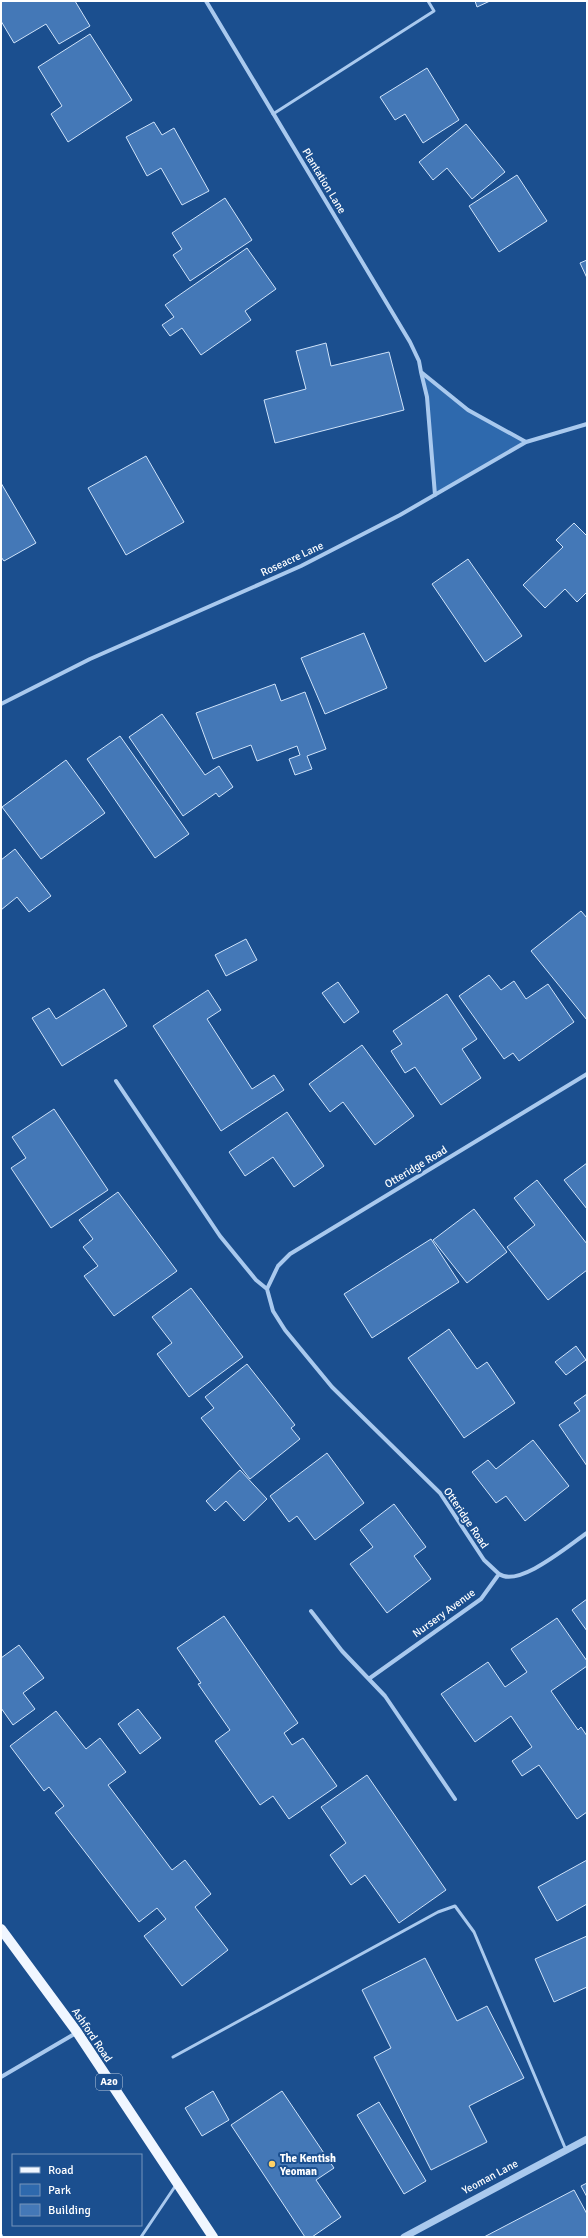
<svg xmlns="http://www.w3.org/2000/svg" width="588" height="2238" viewBox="0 0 588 2238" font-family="Signika,sans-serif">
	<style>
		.green { fill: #2e69ad }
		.building { fill: #4478b7; stroke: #cfe3fa }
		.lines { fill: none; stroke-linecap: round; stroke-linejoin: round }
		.service { stroke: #a9c9ee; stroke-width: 3 }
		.minor { stroke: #a9c9ee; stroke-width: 4 }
		.tertiary { stroke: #a9c9ee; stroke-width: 7 }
		.primary { stroke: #f0f6ff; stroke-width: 10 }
		.poi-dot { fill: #ffd166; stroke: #1b4f8f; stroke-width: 1.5 }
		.labels { text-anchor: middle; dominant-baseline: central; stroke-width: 4; stroke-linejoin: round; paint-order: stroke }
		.shield { fill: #1b4f8f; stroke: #bbcadd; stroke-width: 1 }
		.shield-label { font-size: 10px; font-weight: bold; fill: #fff }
		.street-label { font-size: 11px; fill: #fff; stroke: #1b4f8f }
		.poi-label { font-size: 11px; font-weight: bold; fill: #fff; stroke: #1b4f8f; text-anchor: start }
	</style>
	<rect width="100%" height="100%" fill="#1b4f8f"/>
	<path class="green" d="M421,372L468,410L526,442L435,495L427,397Z"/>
	<path class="building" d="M1,1H75L90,26L59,44L46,24L14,43L1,21Z
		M475,1H490L477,7Z
		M90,34L132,100L68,142L51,114L62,106L38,67Z
		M427,68L459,120L423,143L405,114L395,120L380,97Z
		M154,122L162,135L174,128L209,191L182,205L161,168L147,176L126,137Z
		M466,124L505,172L472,199L447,168L433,180L419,162Z
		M517,175L547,221L499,252L469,206Z
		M225,198L252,240L190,281L173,255L182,249L172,233Z
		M247,248L276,289L245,311L251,320L201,355L182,328L170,336L162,325L174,317L165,305Z
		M587,260V278L580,263Z
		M326,343L331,366L389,352L404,410L275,443L264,400L306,389L296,351Z
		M146,456L184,522L126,555L88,488Z
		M1,483L36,543L4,561L1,557Z
		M574,523L587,536V592L577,602L565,589L545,608L523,585L563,547L556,540Z
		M468,559L522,636L485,662L432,584Z
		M364,633L387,688L325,714L301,658Z
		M275,684L281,701L305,692L326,749L307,756L312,769L295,775L289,759L300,755L297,746L257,761L251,745L213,759L196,713Z
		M162,714L205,775L219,766L233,787L219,797L216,793L183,816L129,737Z
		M120,736L189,834L155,858L87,759Z
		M66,760L105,813L41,859L2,807Z
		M15,849L51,896L29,912L17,897L1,910V860Z
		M581,911L587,918V1020L531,951Z
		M246,939L257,960L226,976L215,955Z
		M489,975L501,990L514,981L526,999L548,984L574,1022L519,1061L513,1053L504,1059L459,996Z
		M338,982L359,1012L344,1023L322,993Z
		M104,989L127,1026L62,1066L32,1018L49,1008L56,1019Z
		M208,990L221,1010L207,1019L252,1089L274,1075L284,1090L221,1131L153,1026Z
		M447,994L477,1039L462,1049L481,1078L441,1105L415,1067L405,1073L391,1051L402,1044L393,1031Z
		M362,1045L414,1116L375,1145L343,1102L330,1112L309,1084Z
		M54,1109L108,1190L51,1228L11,1168L26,1158L12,1137Z
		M287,1112L324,1166L294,1187L273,1157L245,1176L229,1152Z
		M587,1163V1209L564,1180Z
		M537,1180L587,1244V1270L548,1300L507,1247L535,1225L514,1198Z
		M118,1192L177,1271L114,1316L84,1276L98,1266L83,1247L93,1239L79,1220Z
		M474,1209L507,1252L467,1283L433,1240Z
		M431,1239L459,1282L372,1338L344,1294Z
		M191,1288L243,1357L189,1397L157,1354L172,1343L152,1317Z
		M449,1329L477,1369L487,1362L515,1403L464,1438L408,1358Z
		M576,1346L586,1360L566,1375L555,1362Z
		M247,1364L295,1425L291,1428L300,1439L250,1479L201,1418L214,1408L205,1397Z
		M587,1394V1466L559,1425L580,1411L574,1403Z
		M533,1440L569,1486L525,1521L506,1496L496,1503L472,1472L488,1460L496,1469Z
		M327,1453L364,1503L315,1540L297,1516L289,1522L270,1496Z
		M240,1470L267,1499L244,1521L226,1501L215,1511L206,1501Z
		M394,1504L426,1547L414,1556L431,1579L387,1613L350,1564L373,1547L360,1530Z
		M587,1599V1631L572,1610Z
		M224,1616L298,1723L284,1733L292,1745L303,1738L337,1786L289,1819L273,1796L260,1805L215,1741L230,1730L198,1684L201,1683L177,1648Z
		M557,1618L587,1661V1666L551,1691L578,1730L581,1727L587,1736V1812L577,1819L539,1765L522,1776L512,1761L532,1747L511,1716L475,1742L441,1694L488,1662L505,1687L527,1672L511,1649Z
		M19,1645L44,1678L23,1693L35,1709L13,1725L1,1708V1658Z
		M138,1709L161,1738L140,1754L118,1724Z
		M56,1711L86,1749L100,1738L126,1772L108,1785L172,1870L185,1860L211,1894L195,1907L228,1950L182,1986L144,1936L166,1919L157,1908L139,1922L55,1813L64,1806L49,1787L44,1791L10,1746Z
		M367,1775L446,1890L399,1923L365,1875L351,1885L330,1855L346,1843L321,1807Z
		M587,1860V1904L557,1921L538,1887Z
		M587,1936V1987L554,2002L535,1959Z
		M425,1958L457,2021L487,2006L524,2078L469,2106L487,2142L431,2170L374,2057L391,2048L362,1990Z
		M213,2091L229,2120L202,2136L185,2108Z
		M282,2091L334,2168L316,2180L341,2217L312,2237H305L231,2125Z
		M379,2102L426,2181L404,2194L357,2115Z
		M587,2183V2197L581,2186Z
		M574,2190L587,2214V2237H484Z"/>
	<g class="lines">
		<path class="service" d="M273,114L434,11L428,1
			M173,2057L438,1912L455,1906L474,1932L566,2150
			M1,2235L2,2237
			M141,2237L176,2185"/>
		<path class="minor" d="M206,1L410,342L419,361L421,372L468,410L526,442
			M421,372L427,397L435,495
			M1,704L90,659L301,566L400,515L526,442L587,424
			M116,1081L220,1236L256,1280L267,1289L273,1311L285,1330L332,1387L440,1493L484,1560L499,1574
			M267,1289L278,1266L290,1254L587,1074
			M311,1611L342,1651L385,1696L455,1799
			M370,1678L481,1599L499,1574C519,1588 569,1545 587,1533
			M1,2077L76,2033"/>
		<path class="tertiary" d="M404,2237L587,2139"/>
		<path class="primary" d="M1,1929L77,2032L213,2237"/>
	</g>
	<circle class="poi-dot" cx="272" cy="2164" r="4"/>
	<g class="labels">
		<rect class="shield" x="96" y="2074" width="26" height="16" rx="3"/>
		<g class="shield-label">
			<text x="109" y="2082">A20</text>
		</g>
		<g class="street-label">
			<text transform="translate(324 181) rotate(59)">Plantation Lane</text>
			<text transform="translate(292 559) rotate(-25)">Roseacre Lane</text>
			<text transform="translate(416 1167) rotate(-31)">Otteridge Road</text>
			<text transform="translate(466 1518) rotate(56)">Otteridge Road</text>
			<text transform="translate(444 1613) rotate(-36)">Nursery Avenue</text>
			<text transform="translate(92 2035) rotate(56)">Ashford Road</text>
			<text transform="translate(490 2177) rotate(-28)">Yeoman Lane</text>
		</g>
		<g class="poi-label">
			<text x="280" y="2158">The Kentish<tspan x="280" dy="13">Yeoman</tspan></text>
		</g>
	</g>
	<rect width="588" height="2238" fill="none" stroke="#ffffff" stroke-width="4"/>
	<rect x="12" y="2154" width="130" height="72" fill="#1b4f8f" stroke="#7695bc"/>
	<rect x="20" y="2167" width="20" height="6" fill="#f0f6ff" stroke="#7695bc"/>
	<text x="48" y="2174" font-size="12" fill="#ffffff">Road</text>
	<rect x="20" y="2184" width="20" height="12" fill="#2e69ad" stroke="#7695bc"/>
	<text x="48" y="2194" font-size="12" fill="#ffffff">Park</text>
	<rect x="20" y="2204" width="20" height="12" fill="#4478b7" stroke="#7695bc"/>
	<text x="48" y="2214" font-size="12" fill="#ffffff">Building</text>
</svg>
